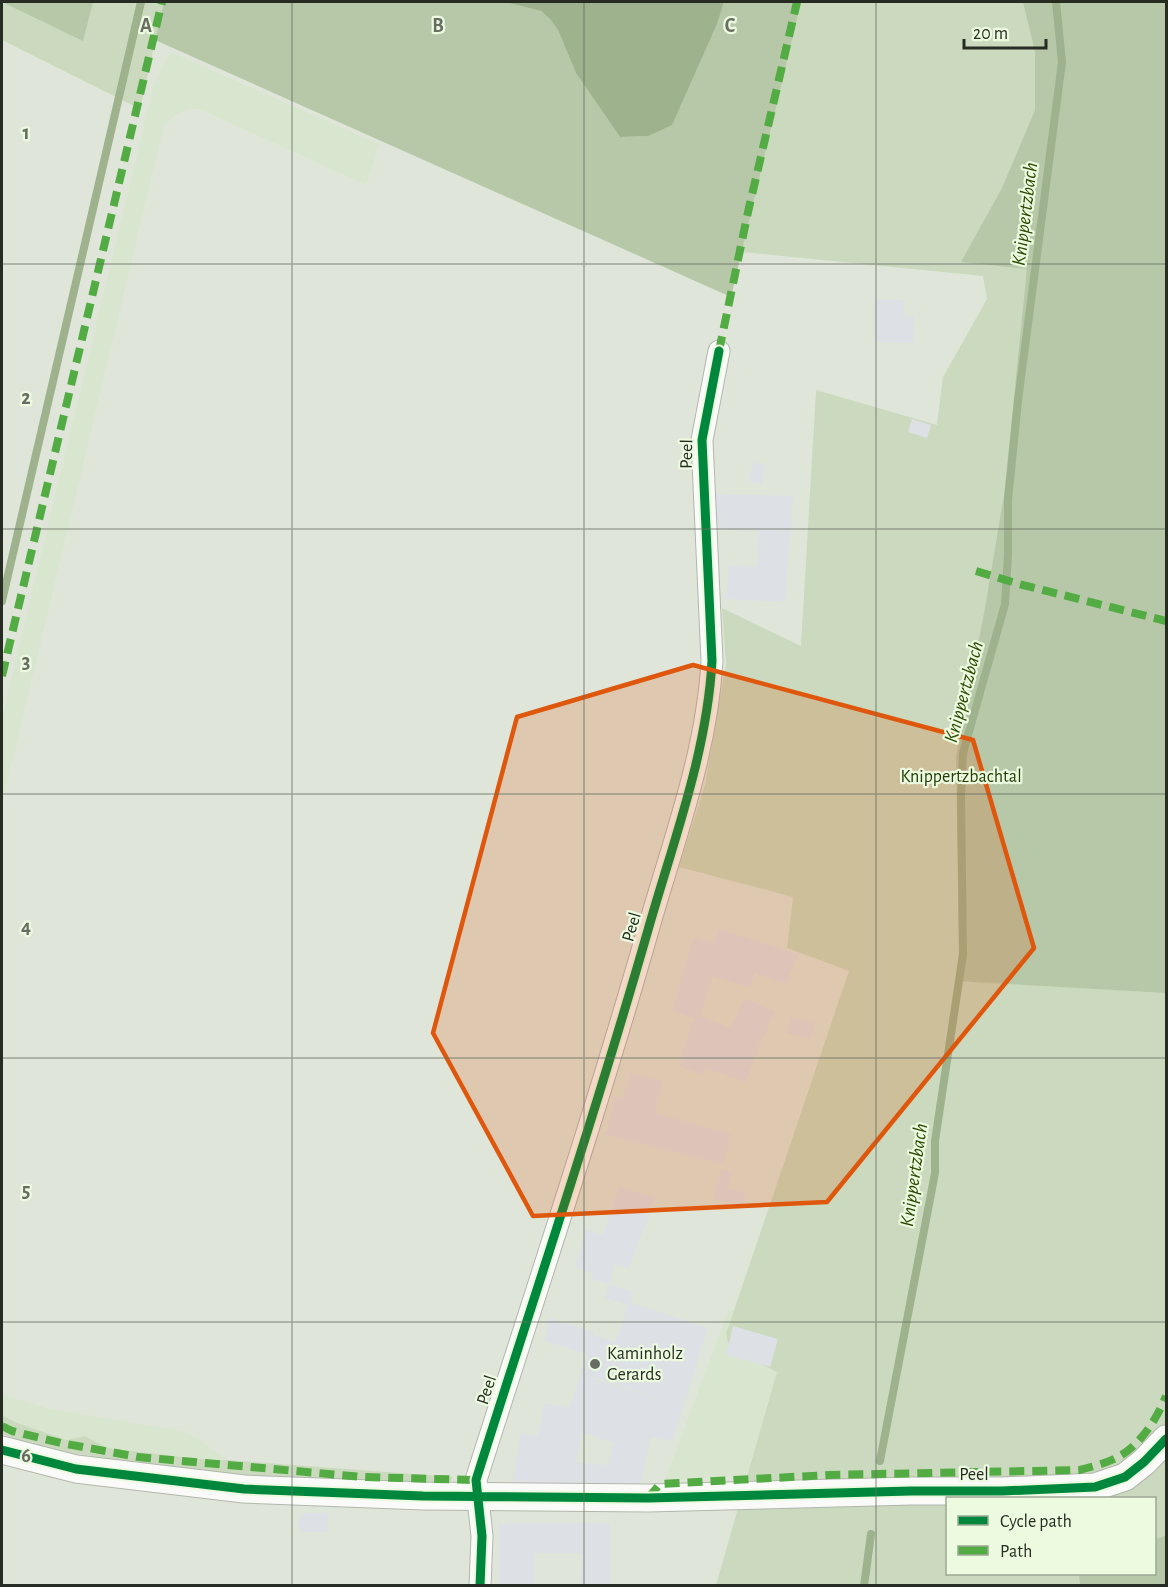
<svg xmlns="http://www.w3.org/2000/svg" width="1168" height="1587" viewBox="0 0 1168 1587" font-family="'Alegreya Sans',sans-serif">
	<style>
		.built { fill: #d9e6cf }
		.green { fill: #cbdabe; fill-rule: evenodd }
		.forest { fill: #b7c8a9 }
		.water { fill: #9eb28d }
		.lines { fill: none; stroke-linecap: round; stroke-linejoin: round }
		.stream { stroke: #9eb28d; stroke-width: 8 }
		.building { fill: #dde0e4; fill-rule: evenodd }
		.minor-casing { stroke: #b1b7ac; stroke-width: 23 }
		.tertiary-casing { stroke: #b1b7ac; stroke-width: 29 }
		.minor { stroke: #fafbf9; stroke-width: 21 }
		.tertiary { stroke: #fafbf9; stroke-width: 27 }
		.quiet { stroke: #53ab43; stroke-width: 8; stroke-dasharray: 15 8; stroke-linecap: butt }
		.cycleway-casing { stroke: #ecfae0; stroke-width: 13 }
		.cycleway { stroke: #00873e; stroke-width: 9 }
		.marked { fill: #de570d; fill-opacity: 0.2; stroke: #de570d; stroke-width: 4.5; stroke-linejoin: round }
		.grid { fill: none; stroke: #676d62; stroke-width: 1.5; stroke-opacity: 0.55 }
		.poi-dot { fill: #676d62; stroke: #ecfae0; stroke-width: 2 }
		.labels { text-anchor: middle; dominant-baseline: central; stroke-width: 4.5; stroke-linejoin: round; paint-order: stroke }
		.street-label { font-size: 18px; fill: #272c22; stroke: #ecfae0 }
		.park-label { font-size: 18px; fill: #243b06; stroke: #ecfae0 }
		.poi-label { font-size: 18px; fill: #272c22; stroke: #ecfae0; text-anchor: start }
		.water-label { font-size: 20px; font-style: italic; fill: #2b4900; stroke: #ecfae0 }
		.grid-label { font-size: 20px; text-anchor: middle; font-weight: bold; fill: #676d62; stroke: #ecfae0; stroke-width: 4.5; stroke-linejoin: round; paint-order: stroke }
	</style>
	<rect width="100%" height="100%" fill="#dfe6d9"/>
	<path class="built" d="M171,52L379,144L366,185L200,109H189L177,114L164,125L2,805V717L153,88L162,66Z
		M729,1309L811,1331L792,1472L665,1480Z
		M2,1394L49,1409L186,1432L196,1437L227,1460H208L106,1448L29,1433L2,1423Z"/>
	<path class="green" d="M2,2H164L140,109L2,40Z
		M169,2H1166V1585H716L777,1372L730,1349L726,1334L849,971L787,948L793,897L679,867L705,785L726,664L722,608L801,646L816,390L937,425L943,377L987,299L983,276L732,251ZM948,1498H1154V1574H948Z
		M2,1415L17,1423L67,1440L85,1436L107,1448L208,1460H227L453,1477L446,1488C339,1481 232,1477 126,1461C84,1455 41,1450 2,1434Z"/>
	<path class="forest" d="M2,2H93L83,41Z
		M164,2H505L541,11L550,19L558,30L576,73L620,137L647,136L672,124L717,24L724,2H801L731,297L155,40Z
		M1023,2H1166V993L956,981L959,951L956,756L985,608L1004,495L1027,269L961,262L1002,188L1035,110V52Z
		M1165,1536L1166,1585H1080L1079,1574H1154L1155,1539Z"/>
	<path class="water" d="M505,2H724L717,24L672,125L648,136L620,137L576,73L558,30L550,19L541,11Z"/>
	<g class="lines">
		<path class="stream" d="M2,601L141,2
			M880,1461L935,1173V1141L963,954L961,795L963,753L1005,604L1008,555V500L1018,401L1062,62L1056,2
			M864,1586L871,1534"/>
	</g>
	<path class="building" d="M876,299L903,300V316L914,317L913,343L875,342Z
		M912,419L931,425L927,438L908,432Z
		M752,463L764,464L762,483L750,482Z
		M716,494L793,496L785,602L726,599L729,565L757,567L759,531L719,529L715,509Z
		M719,929L798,954L786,984L755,973L749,987L712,976L700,1016L731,1028L745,998L774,1012L764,1037H762L746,1082L705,1068L702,1075L679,1066L694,1018L672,1011L677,995L694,937L714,944Z
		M790,1017L815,1023L810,1039L787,1033Z
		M630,1073L663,1081L654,1113L731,1134L723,1164L606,1135L616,1096L624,1098Z
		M721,1170L732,1172L728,1188L746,1193L743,1206L714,1199Z
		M619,1187L655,1197L629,1268L615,1264L609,1284L633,1292L629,1302L708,1328L672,1441L651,1437L640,1485L604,1483L512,1484L521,1433L538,1436L544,1404L570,1407L587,1354L544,1341L550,1318L594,1332L593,1335L615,1342L628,1305L605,1298L609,1284L591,1279L593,1273L575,1267L586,1230L603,1235ZM594,1377L660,1399L594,1379ZM582,1433L613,1442L608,1465L575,1463Z
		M733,1326L778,1339L770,1367L726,1355Z
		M304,1513H328V1532H303L298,1527V1520Z
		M499,1523H610V1586H581L582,1553H534V1586H499Z"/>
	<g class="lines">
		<g class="minor-casing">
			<path id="minor" d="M480,1586L482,1536L476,1480C534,1297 595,1115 648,930C673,842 707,753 712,661L702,440L719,351"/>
		</g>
		<g class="tertiary-casing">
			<path id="tertiary" d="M2,1450L76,1469L244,1489L423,1496L648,1498L911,1491H1002L1095,1487L1125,1477L1144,1462L1166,1439"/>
		</g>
		<use href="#minor" class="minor"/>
		<use href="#tertiary" class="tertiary"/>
		<path class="quiet" d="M719,351L748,212L797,2
			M976,571L1019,584L1166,621
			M2,676L162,2
			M2,1426L12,1431L61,1443L138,1457L363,1477L476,1480
			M648,1498L660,1484L829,1475L1079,1470C1091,1467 1104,1464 1116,1458C1139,1447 1157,1419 1166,1396"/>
		<g class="cycleway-casing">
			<path id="cycleway" d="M2,1450L76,1469L244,1489L423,1496L648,1498L911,1491H1002L1095,1487L1125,1477L1144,1462L1166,1439
				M480,1586L482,1536L476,1480C534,1297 595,1115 648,930C673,842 707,753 712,661L702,440L719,351"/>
		</g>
		<use href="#cycleway" class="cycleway"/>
	</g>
	<path class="marked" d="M693,665L973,740L1034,948L827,1202L533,1216L433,1033L517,717Z"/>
	<path class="grid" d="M292,2V1586M584,2V1586M876,2V1586M2,264H1166M2,529H1166M2,794H1166M2,1058H1166M2,1322H1166"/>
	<circle class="poi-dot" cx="595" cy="1364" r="6"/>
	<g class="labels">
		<g class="street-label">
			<text transform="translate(687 454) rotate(-89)">Peel</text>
			<text transform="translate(632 927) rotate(-74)">Peel</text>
			<text transform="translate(487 1390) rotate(-72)">Peel</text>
			<text x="974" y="1475">Peel</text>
		</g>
		<g class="park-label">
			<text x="961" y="777">Knippertzbachtal</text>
		</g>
		<g class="poi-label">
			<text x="607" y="1354">Kaminholz<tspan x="607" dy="21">Gerards</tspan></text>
		</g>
		<g class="water-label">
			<text transform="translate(1025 214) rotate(-83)">Knippertzbach</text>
			<text transform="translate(964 692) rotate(-75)">Knippertzbach</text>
			<text transform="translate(914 1175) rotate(-82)">Knippertzbach</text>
		</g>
	</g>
	<g class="grid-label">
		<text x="146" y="32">A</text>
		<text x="438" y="32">B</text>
		<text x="730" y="32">C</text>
		<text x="26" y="139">1</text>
		<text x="26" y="404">2</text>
		<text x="26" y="668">3</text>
		<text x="26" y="933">4</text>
		<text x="26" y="1197">5</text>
		<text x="26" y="1462">6</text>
	</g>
	<rect width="1168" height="1587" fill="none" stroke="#272c22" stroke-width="6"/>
	<rect x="946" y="1497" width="210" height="78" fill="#ecfae0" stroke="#9da894" stroke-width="1.5"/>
	<rect x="958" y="1516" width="30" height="9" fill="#00873e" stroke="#9da894" stroke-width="1.5"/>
	<text x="1000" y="1527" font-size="18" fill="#272c22">Cycle path</text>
	<rect x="958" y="1546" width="30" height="9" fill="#53ab43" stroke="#9da894" stroke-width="1.5"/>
	<text x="1000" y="1557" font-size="18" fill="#272c22">Path</text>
	<path d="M964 39v9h82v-9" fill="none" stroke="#272c22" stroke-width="3"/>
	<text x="973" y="39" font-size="18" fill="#272c22" stroke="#ecfae0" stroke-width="4.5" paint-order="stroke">20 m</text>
</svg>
